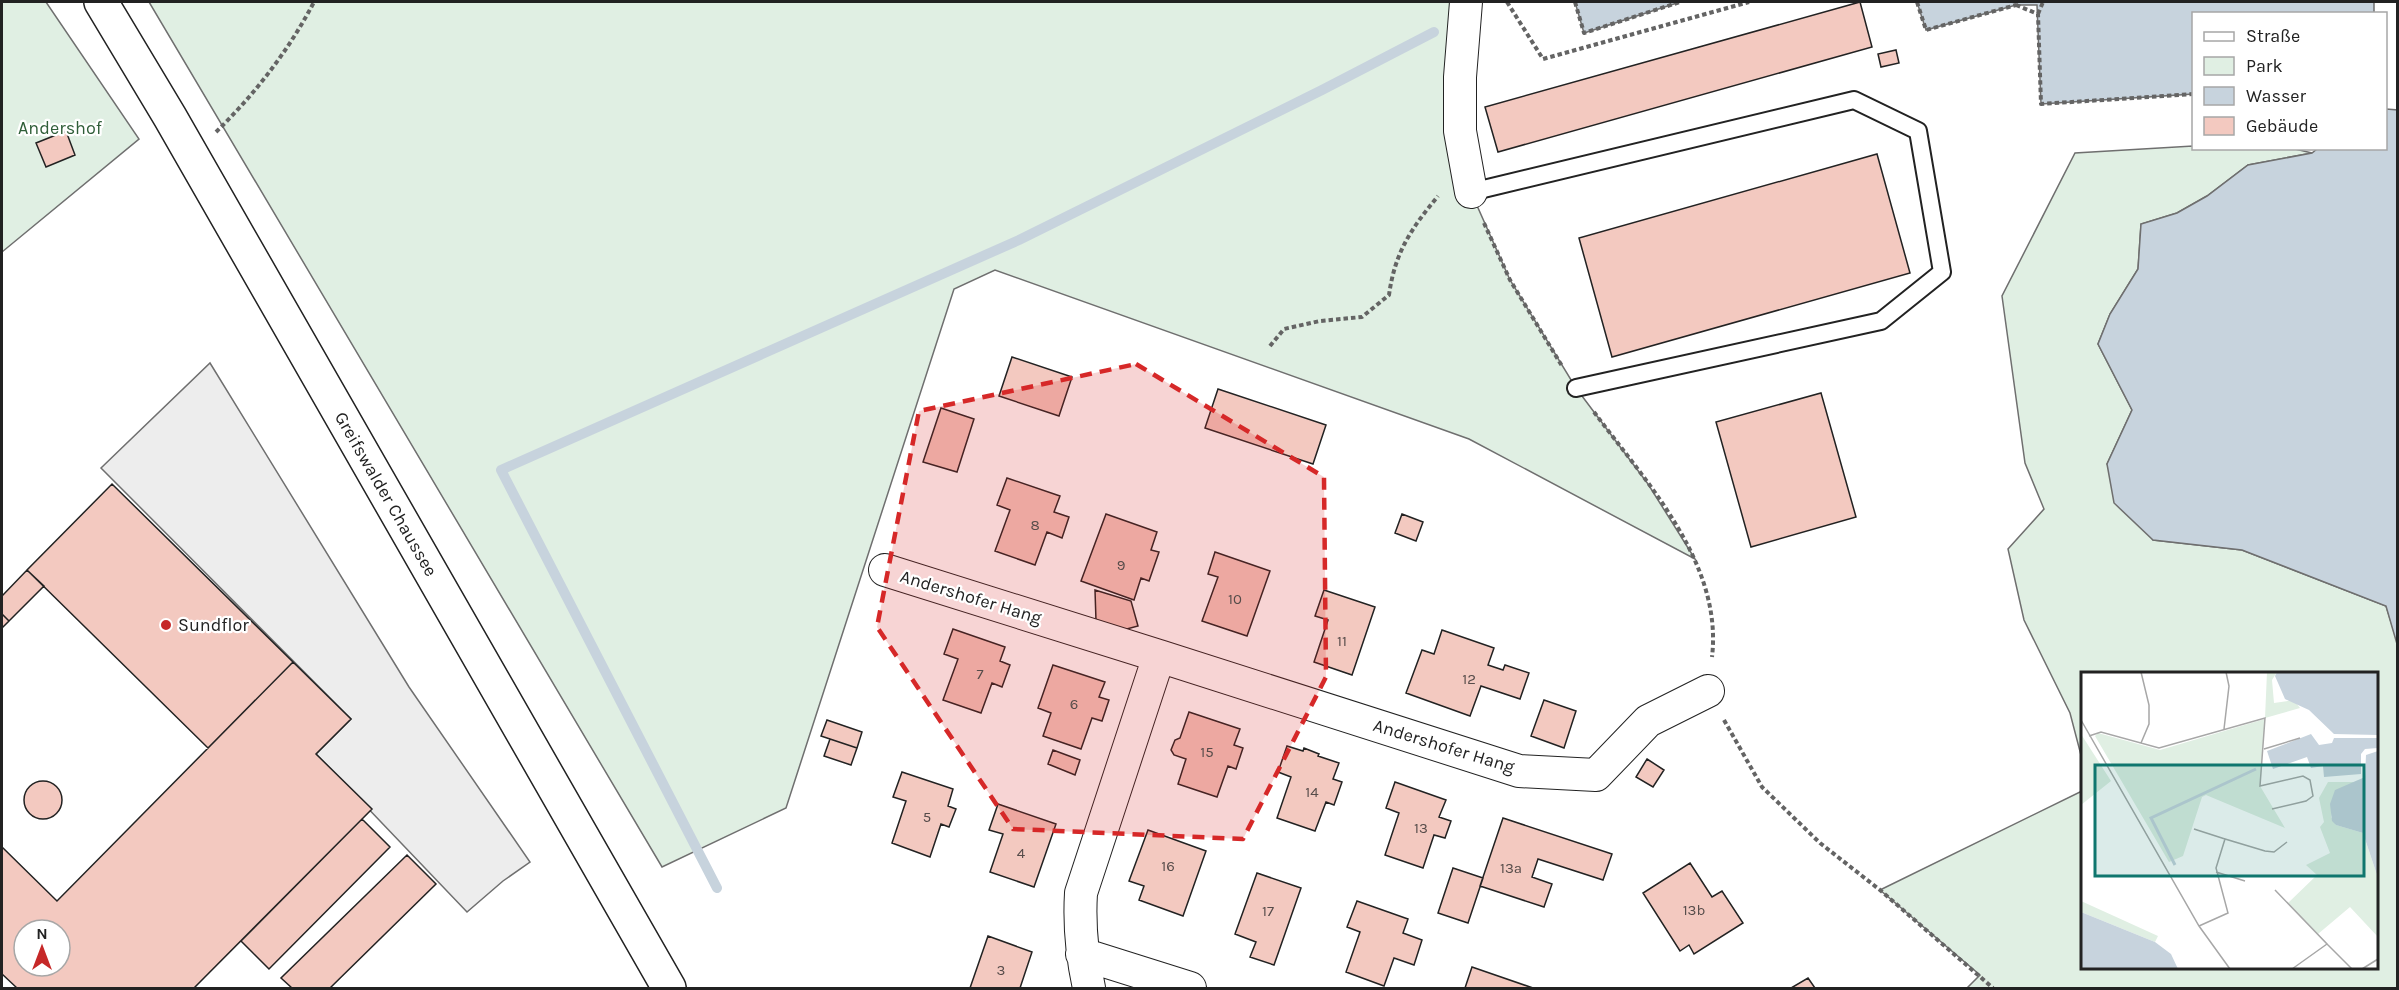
<svg xmlns="http://www.w3.org/2000/svg" width="2399" height="990" viewBox="0 0 2399 990" font-family="Karla,sans-serif">
	<style>
		.green { fill: #e0efe3; stroke: #6f6f6f; stroke-width: 1.5 }
		.parking { fill: #ededed; stroke: #6f6f6f; stroke-width: 1.5 }
		.water { fill: #c7d3dd; stroke: #6f6f6f; stroke-width: 1.5 }
		.lines { fill: none; stroke-linecap: round; stroke-linejoin: round }
		.stream { stroke: #c7d3dd; stroke-width: 10 }
		.building { fill: #f3c9c0; stroke: #222; stroke-width: 1.5; fill-rule: evenodd }
		.lane-casing { stroke: #222; stroke-width: 20 }
		.street-casing { stroke: #222; stroke-width: 34 }
		.secondary-casing { stroke: #222; stroke-width: 36 }
		.path { stroke: #646464; stroke-width: 4; stroke-dasharray: 4.5 3; stroke-linecap: butt }
		.lane { stroke: #fff; stroke-width: 16 }
		.street { stroke: #fff; stroke-width: 32 }
		.secondary { stroke: #fff; stroke-width: 33 }
		.marked { fill: #d62828; fill-opacity: 0.2; stroke: #d62828; stroke-width: 4.5; stroke-dasharray: 12 8; stroke-linejoin: round }
		.poi-dot { fill: #c62828; stroke: #fff; stroke-width: 2 }
		.labels { text-anchor: middle; dominant-baseline: central; stroke-width: 4.5; stroke-linejoin: round; paint-order: stroke }
		.number-label { font-size: 15px; fill: #564c4a }
		.park-label { font-size: 18px; fill: #2f5e38; stroke: #fff }
		.street-label { font-size: 18px; fill: #222; stroke: #fff }
		.poi-label { font-size: 18px; fill: #222; stroke: #fff; text-anchor: start }
		.inset-river { fill: none; stroke: #c7d3dd; stroke-width: 3 }
		.inset-road { fill: none; stroke: #a7a7a7; stroke-width: 1.5 }
		.view { fill: #0f766e; fill-opacity: 0.15; stroke: #0f766e; stroke-width: 3 }
		.inset-edge { fill: none; stroke: #222; stroke-width: 3 }
	</style>
	<rect width="100%" height="100%" fill="#fff"/>
	<path class="green" d="M2,2H46L139,139L2,252Z
		M149,2H1466L1471,192L1510,280L1576,388L1648,484L1695,559L1469,439L995,270L954,289L786,808L662,867Z
		M2193,146L2194,148L2295,149L2312,153L2248,165L2207,196L2177,213L2141,224L2138,269L2110,314L2098,344L2132,410L2107,464L2153,540L2242,550L2386,606L2398,644L2397,988H1967L1980,975L1880,890L2082,791V968H2376V674H2082V759L2070,713L2024,620L2008,549L2044,509L2025,463L2002,296L2075,153Z"/>
	<path class="parking" d="M210,363L409,687L530,862L503,881L467,912L316,754L351,719L101,468Z"/>
	<path class="water" d="M1575,2H1680L1584,33Z
		M1917,2H2374V13L2194,14L2193,94L2041,104L2037,5H2016L1926,30Z
		M2386,109L2398,110L2397,644L2386,606L2242,550L2153,540L2114,503L2107,464L2132,410L2098,344L2110,314L2138,269L2141,224L2177,213L2207,196L2248,165L2312,153L2317,149L2386,148Z"/>
	<g class="lines">
		<path class="stream" d="M717,888L501,470L1019,240L1322,90L1434,32"/>
	</g>
	<path class="building" d="M1860,2L1872,47L1498,152L1485,107Z
		M1896,50L1899,63L1881,67L1878,54Z
		M66,131L75,155L46,167L36,143Z
		M1877,154L1910,273L1612,357L1579,238Z
		M1012,357L1072,377L1059,416L999,396Z
		M1218,389L1326,425L1313,464L1205,428Z
		M1821,393L1856,517L1751,547L1716,422Z
		M941,408L974,419L957,472L923,462Z
		M1007,478L1060,496L1054,512L1069,517L1062,538L1047,532L1035,565L995,551L1010,510L997,505Z
		M112,484L293,662L208,748L27,570Z
		M1106,514L1157,532L1151,550L1159,552L1149,581L1141,578L1134,600L1081,581Z
		M1402,514L1423,522L1416,541L1395,533Z
		M1215,552L1270,571L1247,636L1202,621L1218,577L1208,574Z
		M27,570L44,586L9,621L2,614V596Z
		M1095,590L1131,601L1138,626L1123,630L1096,621Z
		M1324,590L1375,607L1352,675L1314,662L1328,620L1315,616Z
		M2,614L9,621L2,628Z
		M953,629L1005,647L1000,661L1010,665L1002,687L992,683L981,713L943,700L958,659L944,654Z
		M1442,630L1494,648L1488,665L1503,670L1505,665L1529,673L1520,699L1481,686L1470,716L1406,693L1422,650L1434,654Z
		M293,662L351,719L316,754L372,809L194,988H17L2,974V847L57,901ZM24,930H60V966H24Z
		M1053,665L1105,682L1099,697L1109,700L1102,721L1092,718L1081,749L1043,736L1051,713L1038,708Z
		M1544,700L1576,711L1564,748L1531,736Z
		M1189,712L1240,729L1234,745L1243,748L1236,769L1228,766L1217,797L1178,784L1186,759L1174,755L1171,750L1175,740L1180,738Z
		M827,720L862,732L857,748L821,736Z
		M830,739L857,748L851,765L824,756Z
		M1287,746L1303,751L1304,748L1319,754L1318,756L1339,763L1333,779L1342,782L1334,805L1326,802L1315,831L1277,818L1291,777L1278,772Z
		M1053,750L1080,760L1075,775L1048,764Z
		M1647,759L1664,770L1653,787L1636,777Z
		M902,772L953,789L948,806L956,809L949,827L941,824L930,857L892,843L906,801L893,797Z
		M24 800a19 19 0 1 1 38 0a19 19 0 1 1-38 0Z
		M1395,782L1446,800L1439,817L1451,821L1445,838L1434,835L1423,868L1385,855L1399,813L1386,808Z
		M998,804L1056,824L1034,887L990,872L1003,834L989,830Z
		M1503,818L1612,854L1603,880L1538,859L1532,877L1552,884L1544,907L1480,886Z
		M362,819L390,847L269,969L241,941Z
		M1148,830L1206,851L1183,916L1139,900L1144,886L1129,881Z
		M407,855L436,884L330,988H292L281,978Z
		M1690,863L1712,897L1722,891L1743,923L1694,954L1689,945L1680,951L1643,893Z
		M1453,868L1483,878L1468,923L1438,913Z
		M1257,873L1301,888L1274,965L1250,957L1256,942L1235,934Z
		M1357,901L1408,919L1403,933L1422,940L1414,965L1394,958L1384,986L1346,972L1360,932L1347,927Z
		M988,936L1032,952L1020,988H970Z
		M1472,967L1533,988H1465Z
		M1808,978L1815,988H1791Z"/>
	<g class="lines">
		<g class="lane-casing">
			<path id="lane" d="M1471,192L1854,100L1918,131L1942,272L1881,321L1576,388"/>
		</g>
		<g class="street-casing">
			<path id="street" d="M1466,2L1460,77V131L1471,192
				M885,570L1159,656
				M1082,954L1190,988
				M1089,988C1082,956 1079,926 1081,893L1159,656L1519,771L1596,775L1648,721L1708,691"/>
		</g>
		<g class="secondary-casing">
			<path id="secondary" d="M101,2L170,117L669,988"/>
		</g>
		<path class="path" d="M1507,2L1543,59L1749,2
			M1575,2L1584,33L1680,2
			M1917,2L1926,30L2016,5V2
			M2016,5L2038,14L2041,104L2194,94
			M2038,14L2043,2
			M216,132C255,94 289,50 314,2
			M1484,223L1510,280L1562,366
			M1270,346L1284,329L1320,321L1362,317L1389,295C1395,252 1411,229 1438,196
			M1594,412C1646,482 1723,563 1712,657
			M1724,720L1762,787L1820,843L1880,890L1993,988"/>
		<use href="#lane" class="lane"/>
		<use href="#street" class="street"/>
		<use href="#secondary" class="secondary"/>
	</g>
	<path class="marked" d="M1136,364L1324,477L1326,677L1243,839L1013,829L877,627L919,411Z"/>
	<circle class="poi-dot" cx="166" cy="625" r="6"/>
	<g class="labels">
		<g class="number-label">
			<text x="1035" y="525">8</text>
			<text x="1121" y="565">9</text>
			<text x="1235" y="599">10</text>
			<text x="1342" y="641">11</text>
			<text x="980" y="674">7</text>
			<text x="1469" y="679">12</text>
			<text x="1074" y="704">6</text>
			<text x="1207" y="752">15</text>
			<text x="1312" y="792">14</text>
			<text x="927" y="817">5</text>
			<text x="1421" y="828">13</text>
			<text x="1021" y="853">4</text>
			<text x="1168" y="866">16</text>
			<text x="1511" y="868">13a</text>
			<text x="1694" y="910">13b</text>
			<text x="1268" y="911">17</text>
			<text x="1001" y="970">3</text>
		</g>
		<g class="park-label">
			<text x="60" y="128">Andershof</text>
		</g>
		<g class="street-label">
			<text transform="translate(386 494) rotate(60)">Greifswalder Chaussee</text>
			<text transform="translate(971 597) rotate(17)">Andershofer Hang</text>
			<text transform="translate(1444 746) rotate(17)">Andershofer Hang</text>
		</g>
		<g class="poi-label">
			<text x="178" y="625">Sundflor</text>
		</g>
	</g>
	<g transform="translate(2081 672)">
		<rect width="297" height="297" fill="#fff"/>
		<path d="M186,0H196L191,8L193,31L213,28L219,36L184,46ZM184,47L179,114L204,156L125,123L121,125L102,184L88,190L14,64L17,61L79,78ZM0,62L30,109L0,133ZM247,110H273L254,123L250,145L255,153L282,161L297,206V265L269,235L237,262L207,231L236,203L225,193L249,181L239,155L243,150L238,126ZM0,229L77,264L74,270L0,240Z" fill="#e0efe3"/>
		<path d="M196,0H297V63L253,62L228,38L204,27L194,4ZM230,62L238,73L251,71L253,66H297V76L284,77L280,82V102L243,105L242,94L230,96L226,85L192,97L186,79ZM297,79V206L282,161L255,153L251,149L249,132L254,118L284,105L285,83ZM0,240L74,270L90,282L97,297H0Z" fill="#c7d3dd"/>
		<path class="inset-river" d="M94,193L70,146L175,97"/>
		<path class="inset-road" d="M0,48L118,254L149,297M143,57L148,14L145,0M8,64L20,60L78,76L184,46L179,114L222,104L229,108L232,124L225,129L191,137M60,71L68,52V33L60,0M183,77L219,66M113,157L144,167M135,200L164,209M194,218L246,272L211,297M118,254L147,241L135,196L144,167L184,179L193,180L206,170M246,272L271,297M281,297L297,287"/>
		<path class="view" d="M14,93H283V204H14Z"/>
		<rect width="297" height="297" class="inset-edge"/>
	</g>
	<rect width="2399" height="990" fill="none" stroke="#222222" stroke-width="6"/>
	<rect x="2192" y="12" width="195" height="138" fill="#ffffff" stroke="#a7a7a7" stroke-width="1.5"/>
	<rect x="2204" y="32" width="30" height="9" fill="#ffffff" stroke="#a7a7a7" stroke-width="1.5"/>
	<text x="2246" y="42" font-size="18" fill="#222222">Straße</text>
	<rect x="2204" y="57" width="30" height="18" fill="#e0efe3" stroke="#a7a7a7" stroke-width="1.5"/>
	<text x="2246" y="72" font-size="18" fill="#222222">Park</text>
	<rect x="2204" y="87" width="30" height="18" fill="#c7d3dd" stroke="#a7a7a7" stroke-width="1.5"/>
	<text x="2246" y="102" font-size="18" fill="#222222">Wasser</text>
	<rect x="2204" y="117" width="30" height="18" fill="#f3c9c0" stroke="#a7a7a7" stroke-width="1.5"/>
	<text x="2246" y="132" font-size="18" fill="#222222">Gebäude</text>
	<g transform="translate(42 948)"><circle r="28" fill="#ffffff" stroke="#a7a7a7" stroke-width="1.5"/>
	<path d="M0-4.5L10 22L0 15L-10 22Z" fill="#c62828"/>
	<text y="-9" font-size="16" font-weight="bold" text-anchor="middle" fill="#222222">N</text>
	</g>
</svg>
